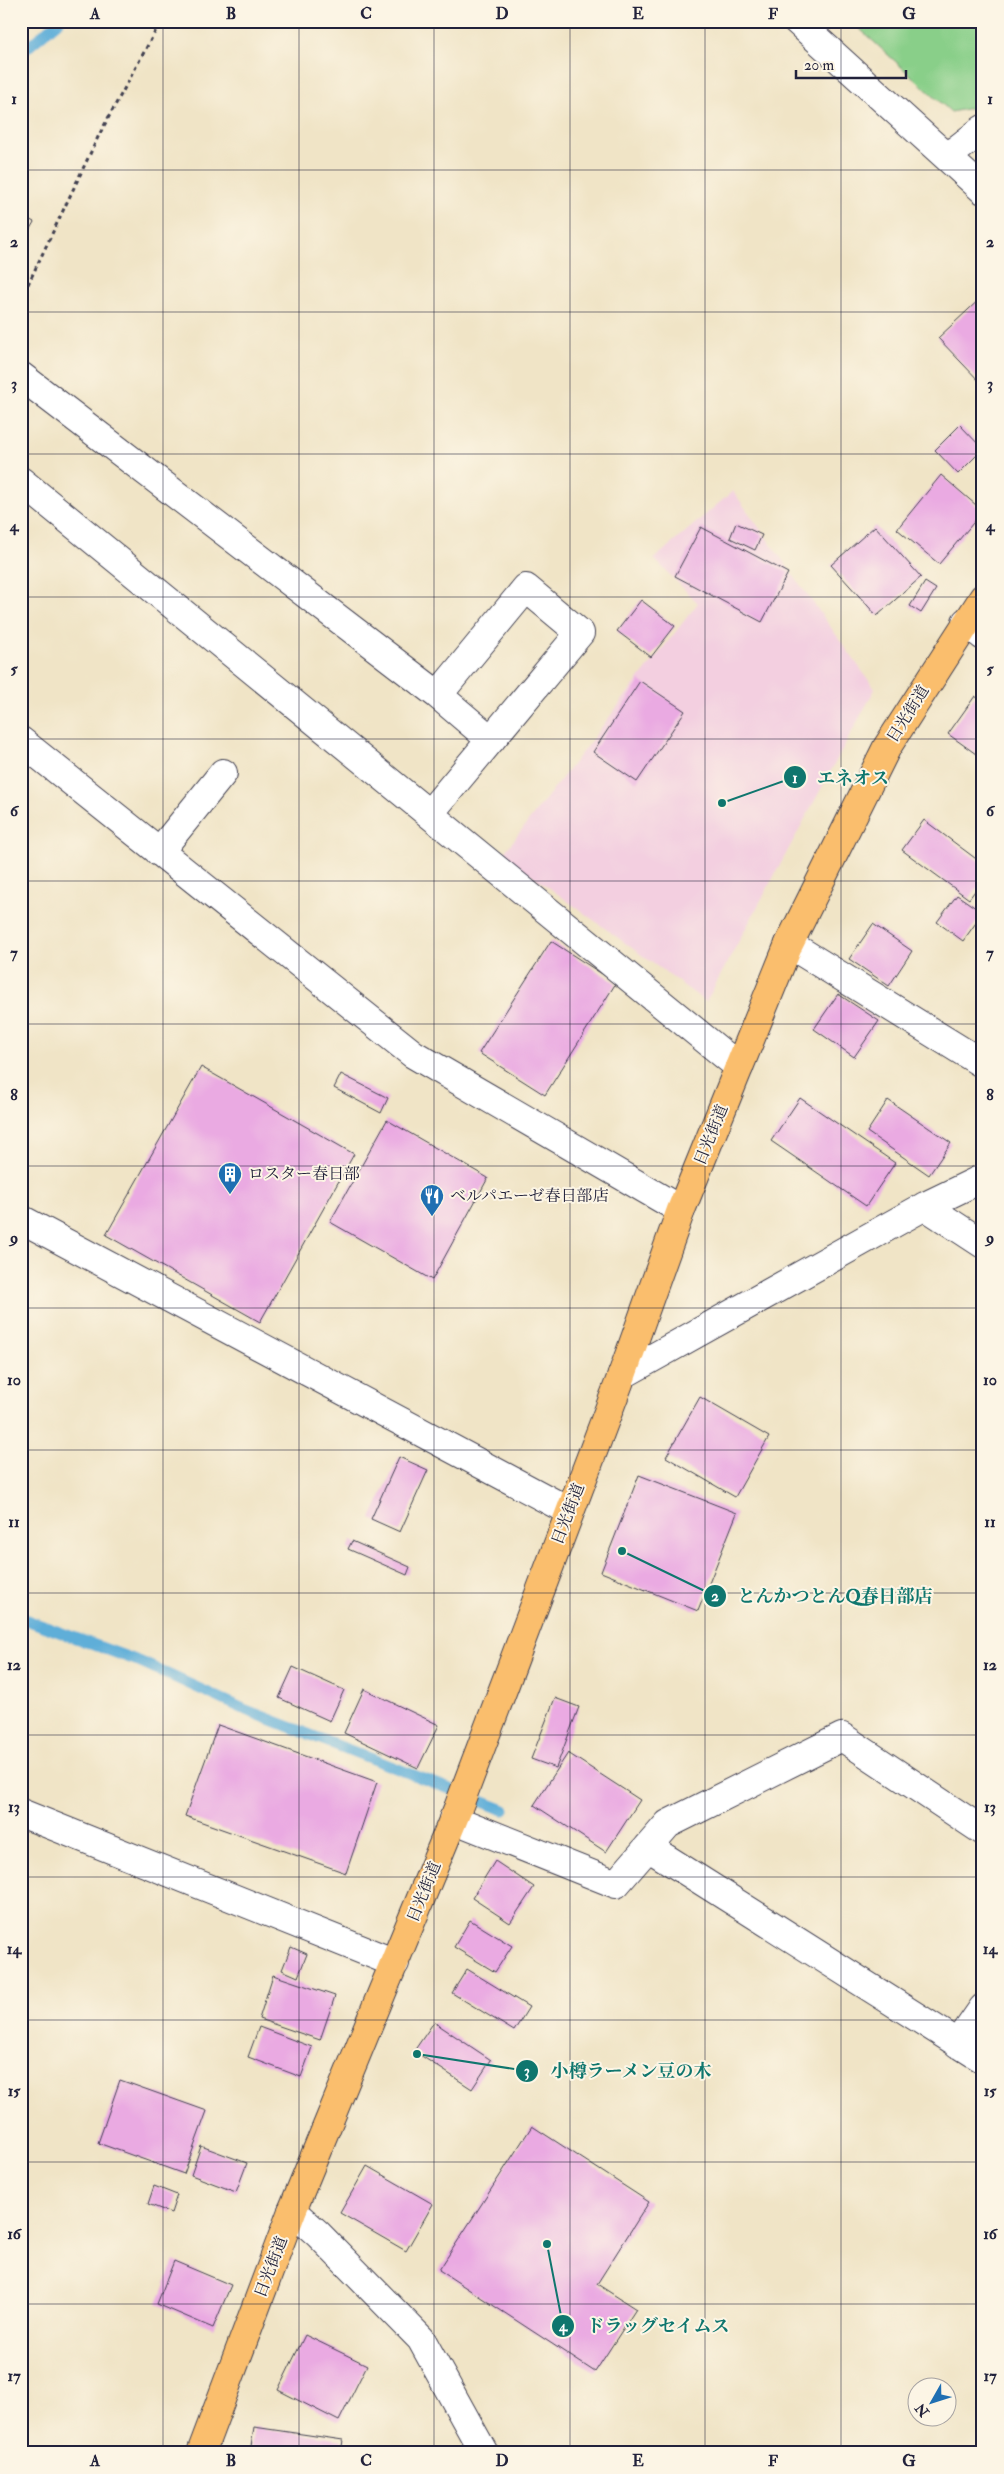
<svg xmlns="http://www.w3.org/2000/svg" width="1004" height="2474" viewBox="0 0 1004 2474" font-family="'IM FELL Double Pica','Noto Serif JP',serif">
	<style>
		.built { fill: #f3cfe0 }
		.green { fill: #89cf89; stroke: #567862 }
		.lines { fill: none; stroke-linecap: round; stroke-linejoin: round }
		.stream { stroke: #5eaed8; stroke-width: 11 }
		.building { fill: #eaaae2 }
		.minor-casing { stroke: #413f50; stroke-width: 30 }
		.highway-casing { stroke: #413f50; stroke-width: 30 }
		.path { stroke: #413f50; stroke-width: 3; stroke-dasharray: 4 4; stroke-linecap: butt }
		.minor { stroke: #fff; stroke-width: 28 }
		.highway { stroke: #fabe6d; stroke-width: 28 }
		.grid { fill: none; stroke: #22223b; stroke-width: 1; stroke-opacity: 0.55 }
		.labels { text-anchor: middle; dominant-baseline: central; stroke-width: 4; stroke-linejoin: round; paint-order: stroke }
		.street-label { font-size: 16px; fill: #22223b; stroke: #fcf5e5 }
		.poi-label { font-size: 16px; fill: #22223b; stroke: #fcf5e5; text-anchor: start }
		.leader { fill: none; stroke: #0f766e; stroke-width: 2 }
		.callout-dot { fill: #0f766e; stroke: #fcf5e5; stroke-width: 2 }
		.mark-label { font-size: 15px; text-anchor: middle; font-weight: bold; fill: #fff }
		.callout-label { font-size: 18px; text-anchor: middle; font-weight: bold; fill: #0f766e; stroke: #fcf5e5; stroke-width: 4; stroke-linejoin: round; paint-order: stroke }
		.neatline { fill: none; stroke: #22223b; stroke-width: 2 }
		.grid-label { font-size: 16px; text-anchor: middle; font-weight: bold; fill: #22223b }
	</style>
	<rect width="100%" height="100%" fill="#fcf5e5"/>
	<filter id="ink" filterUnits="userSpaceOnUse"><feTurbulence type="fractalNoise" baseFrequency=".02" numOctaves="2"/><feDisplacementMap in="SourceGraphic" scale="10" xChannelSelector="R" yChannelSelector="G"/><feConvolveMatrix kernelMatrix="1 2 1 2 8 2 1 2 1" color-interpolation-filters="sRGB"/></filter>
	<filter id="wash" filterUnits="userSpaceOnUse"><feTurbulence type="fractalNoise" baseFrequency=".0096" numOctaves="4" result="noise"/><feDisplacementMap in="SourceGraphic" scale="20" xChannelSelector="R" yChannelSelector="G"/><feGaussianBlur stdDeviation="1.12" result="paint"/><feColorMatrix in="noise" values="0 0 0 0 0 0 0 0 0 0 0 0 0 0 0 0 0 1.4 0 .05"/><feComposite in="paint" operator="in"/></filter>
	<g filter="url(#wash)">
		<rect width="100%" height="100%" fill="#f0e4c6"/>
		<path class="built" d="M733,491L875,689L706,1002L503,854L698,603L654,559Z"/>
		<path class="green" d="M851,21H983V99L971,108L951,112Z"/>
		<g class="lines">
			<path class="stream" d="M21,53L59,21
				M21,1618L141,1662L246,1710L504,1810"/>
		</g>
		<g id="blocks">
			<path class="building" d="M21,215L34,222L21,244Z
				M983,296V385L938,338Z
				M960,425L983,449L958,474L935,450Z
				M941,475L983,511L939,564L897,529Z
				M736,523L762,535L755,550L730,538Z
				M875,526L921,577L877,616L831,565Z
				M701,527L788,573L762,622L675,576Z
				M925,582L936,589L921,613L910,606Z
				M641,600L675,626L651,657L617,631Z
				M640,681L685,711L637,782L593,752Z
				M975,696L983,702V759L948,734Z
				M924,820L983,864V880L969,899L902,850Z
				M957,895L983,913L963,941L937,922Z
				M873,924L912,951L889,986L849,959Z
				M551,941L616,983L545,1095L479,1053Z
				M838,994L879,1021L854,1057L814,1029Z
				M201,1067L354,1154L260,1322L106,1235Z
				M341,1074L388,1098L381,1113L334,1088Z
				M800,1098L895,1163L866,1206L771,1141Z
				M888,1100L951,1143L929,1175L867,1132Z
				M387,1120L488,1178L432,1280L330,1222Z
				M700,1397L769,1437L735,1497L666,1457Z
				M399,1457L428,1470L400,1532L371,1519Z
				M639,1475L737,1513L698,1611L601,1572Z
				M352,1541L410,1567L407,1575L348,1549Z
				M293,1667L344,1690L330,1721L279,1698Z
				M364,1689L439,1725L418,1768L344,1733Z
				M555,1698L579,1707L556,1768L531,1759Z
				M218,1725L377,1782L346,1873L185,1816Z
				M568,1753L640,1800L606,1852L534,1805Z
				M495,1861L534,1887L510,1923L472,1898Z
				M470,1920L512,1946L495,1972L454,1947Z
				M291,1947L307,1954L298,1977L282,1970Z
				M467,1969L529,2007L514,2031L452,1993Z
				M273,1975L335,1996L320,2040L259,2019Z
				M434,2022L491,2060L472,2089L414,2051Z
				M259,2027L312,2047L301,2077L248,2057Z
				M120,2080L207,2111L184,2174L98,2143Z
				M532,2126L649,2202L597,2284L636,2309L595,2372L439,2270Z
				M201,2146L247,2163L236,2192L191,2175Z
				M367,2166L433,2204L406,2251L340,2213Z
				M154,2186L177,2195L171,2213L148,2204Z
				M174,2261L231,2285L213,2328L157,2304Z
				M305,2335L367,2365L339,2421L278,2390Z
				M254,2427L343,2440L341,2453H250Z"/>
		</g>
	</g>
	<g filter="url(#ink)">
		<use href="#blocks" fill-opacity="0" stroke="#413f50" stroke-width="1"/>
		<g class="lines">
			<g class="minor-casing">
				<path id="minor" d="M797,21L983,190
					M947,157L983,129
					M21,376L438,695L526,588L580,633L429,814
					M21,481L739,1067
					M966,622L983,636
					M438,695L491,740
					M21,741L413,1054L681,1210
					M159,852L223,773
					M789,944L983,1064
					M925,1206L983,1244
					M21,1219L569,1511
					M622,1375L925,1206L983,1178
					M21,1813L395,1963
					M453,1819L616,1884L668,1824L842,1737L983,1831
					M648,1847L983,2059
					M958,2044L983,2008
					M292,2211L318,2234L421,2339L484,2453"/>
			</g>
			<g class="highway-casing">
				<path id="highway" d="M201,2453L292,2211L458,1808L622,1375L681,1210L789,944L887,747L983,598"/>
			</g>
			<path class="path" d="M21,299L99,135L161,21"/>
			<use href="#minor" class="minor"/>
			<use href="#highway" class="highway"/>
		</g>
	</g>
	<path class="grid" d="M163,21V2453M299,21V2453M434,21V2453M570,21V2453M705,21V2453M841,21V2453M21,170H983M21,312H983M21,454H983M21,597H983M21,739H983M21,881H983M21,1024H983M21,1166H983M21,1308H983M21,1450H983M21,1593H983M21,1735H983M21,1877H983M21,2020H983M21,2162H983M21,2304H983"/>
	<defs>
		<g id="building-pin" transform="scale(1.25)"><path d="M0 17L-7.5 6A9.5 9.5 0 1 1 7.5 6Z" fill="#1f6fb2" stroke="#fcf5e5"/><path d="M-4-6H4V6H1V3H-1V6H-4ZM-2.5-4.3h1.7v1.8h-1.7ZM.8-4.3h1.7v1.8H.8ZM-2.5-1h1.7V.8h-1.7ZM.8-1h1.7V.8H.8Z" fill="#fff"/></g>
		<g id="restaurant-pin" transform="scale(1.25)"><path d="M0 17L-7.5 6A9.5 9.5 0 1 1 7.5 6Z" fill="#1f6fb2" stroke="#fcf5e5"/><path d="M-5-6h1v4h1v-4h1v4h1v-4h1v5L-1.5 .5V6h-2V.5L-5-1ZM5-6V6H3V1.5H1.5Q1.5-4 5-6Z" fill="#fff"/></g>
	</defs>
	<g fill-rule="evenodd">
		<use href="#building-pin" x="230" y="1174"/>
		<use href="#restaurant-pin" x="432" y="1196"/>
	</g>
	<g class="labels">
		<g class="street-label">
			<text transform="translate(908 714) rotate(-58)">日光街道</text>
			<text transform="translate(711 1135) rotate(-68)">日光街道</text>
			<text transform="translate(568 1514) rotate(-69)">日光街道</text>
			<text transform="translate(424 1892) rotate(-68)">日光街道</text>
			<text transform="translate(271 2267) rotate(-69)">日光街道</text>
		</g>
		<g class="poi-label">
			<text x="248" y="1174">ロスター春日部</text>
			<text x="450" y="1196">ベルパエーゼ春日部店</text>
		</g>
	</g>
	<path class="leader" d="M722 803L795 777M622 1551L715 1596M417 2054L527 2071M547 2244L563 2326"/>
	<g class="callout-dot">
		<circle cx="722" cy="803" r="5"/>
		<circle cx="622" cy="1551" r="5"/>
		<circle cx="417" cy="2054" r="5"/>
		<circle cx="547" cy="2244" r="5"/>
		<circle cx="795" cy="777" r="12"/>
		<circle cx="715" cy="1596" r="12"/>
		<circle cx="527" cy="2071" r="12"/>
		<circle cx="563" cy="2326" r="12"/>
	</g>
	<g class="mark-label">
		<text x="795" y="783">1</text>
		<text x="715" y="1601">2</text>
		<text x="527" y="2076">3</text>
		<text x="563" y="2331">4</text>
	</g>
	<g class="callout-label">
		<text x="853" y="784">エネオス</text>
		<text x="835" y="1602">とんかつとんQ春日部店</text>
		<text x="631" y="2077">小樽ラーメン豆の木</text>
		<text x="658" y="2332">ドラッグセイムス</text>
	</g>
	<rect width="1004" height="2474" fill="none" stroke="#fcf5e5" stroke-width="55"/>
	<g transform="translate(932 2402) rotate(231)"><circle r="24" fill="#fcf5e5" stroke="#a5a1a1"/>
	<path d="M0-4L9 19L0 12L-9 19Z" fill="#1f6fb2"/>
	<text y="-8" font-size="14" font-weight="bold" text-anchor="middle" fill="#22223b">N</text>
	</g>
	<path d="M796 70v8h110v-8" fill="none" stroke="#22223b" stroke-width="2.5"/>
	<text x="804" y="70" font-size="15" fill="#22223b" stroke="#fcf5e5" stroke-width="4" paint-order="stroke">20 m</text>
	<rect x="28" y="28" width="948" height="2418" class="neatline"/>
	<g class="grid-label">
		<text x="95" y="19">A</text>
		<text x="231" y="19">B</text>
		<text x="366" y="19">C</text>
		<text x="502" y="19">D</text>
		<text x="638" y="19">E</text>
		<text x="773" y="19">F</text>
		<text x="909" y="19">G</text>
		<text x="14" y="104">1</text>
		<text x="990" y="104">1</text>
		<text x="14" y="247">2</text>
		<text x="990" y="247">2</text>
		<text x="14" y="389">3</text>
		<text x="990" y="389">3</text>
		<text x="14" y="531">4</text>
		<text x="990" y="531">4</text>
		<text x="14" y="674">5</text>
		<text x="990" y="674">5</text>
		<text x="14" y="816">6</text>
		<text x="990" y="816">6</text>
		<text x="14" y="958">7</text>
		<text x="990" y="958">7</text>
		<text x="14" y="1100">8</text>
		<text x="990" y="1100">8</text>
		<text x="14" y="1243">9</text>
		<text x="990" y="1243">9</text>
		<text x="14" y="1385">10</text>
		<text x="990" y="1385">10</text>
		<text x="14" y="1527">11</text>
		<text x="990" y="1527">11</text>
		<text x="14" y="1670">12</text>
		<text x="990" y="1670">12</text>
		<text x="14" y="1812">13</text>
		<text x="990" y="1812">13</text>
		<text x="14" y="1954">14</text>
		<text x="990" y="1954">14</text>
		<text x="14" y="2096">15</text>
		<text x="990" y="2096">15</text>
		<text x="14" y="2239">16</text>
		<text x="990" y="2239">16</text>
		<text x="14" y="2381">17</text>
		<text x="990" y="2381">17</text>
		<text x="95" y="2466">A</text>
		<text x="231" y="2466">B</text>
		<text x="366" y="2466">C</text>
		<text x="502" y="2466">D</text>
		<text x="638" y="2466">E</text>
		<text x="773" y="2466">F</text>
		<text x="909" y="2466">G</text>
	</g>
</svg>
